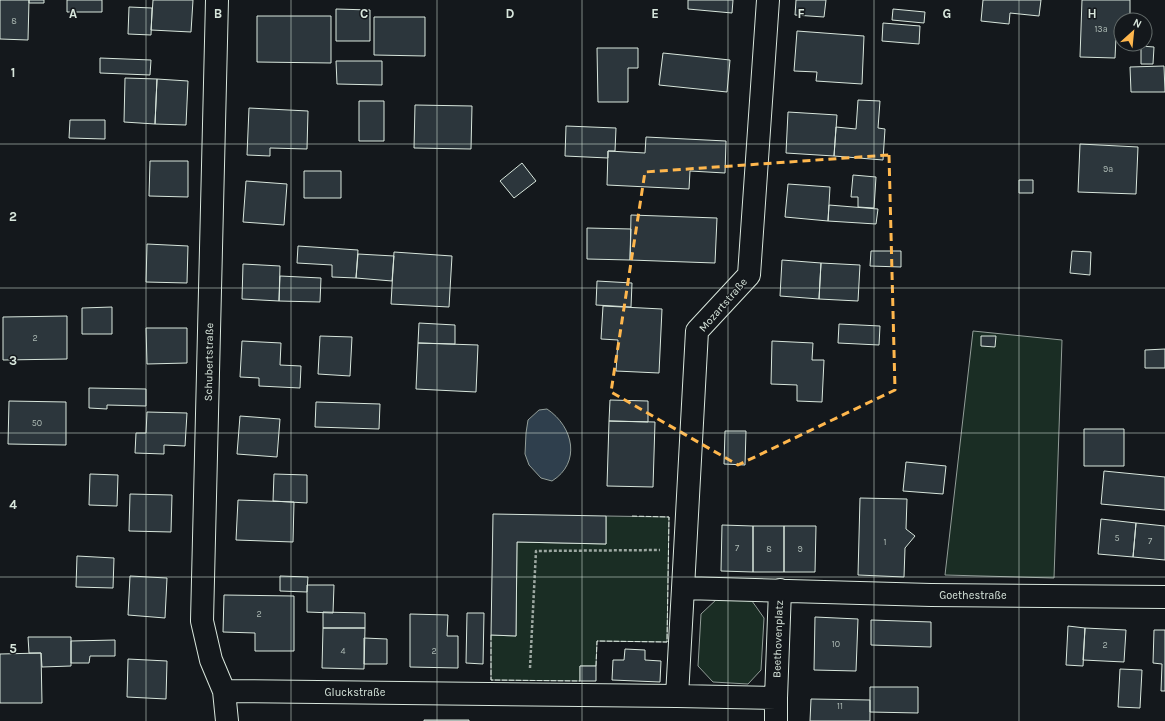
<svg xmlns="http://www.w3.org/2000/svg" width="1165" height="721" viewBox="0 0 1165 721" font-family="Karla,sans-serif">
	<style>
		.green { fill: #1a2d24; stroke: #939e99 }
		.water { fill: #2f3f4d; stroke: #939e99 }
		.building { fill: #2c363c; stroke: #d8e6dc }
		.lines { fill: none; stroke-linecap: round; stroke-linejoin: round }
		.street-casing { stroke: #d8e6dc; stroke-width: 24 }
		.path { stroke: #9da8a2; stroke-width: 2.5; stroke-dasharray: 3 2; stroke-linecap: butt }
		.street { stroke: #14181c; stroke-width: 22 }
		.fence { stroke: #d8e6dc; stroke-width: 1; stroke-dasharray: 5 2; stroke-linecap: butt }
		.marked { fill: none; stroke: #ffb74d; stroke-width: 3; stroke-dasharray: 8 5; stroke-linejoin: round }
		.grid { fill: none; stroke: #d8e6dc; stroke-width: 1; stroke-opacity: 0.55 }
		.labels { text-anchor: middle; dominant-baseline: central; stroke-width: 3; stroke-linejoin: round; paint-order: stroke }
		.number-label { font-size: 9px; fill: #adbab4 }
		.street-label { font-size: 11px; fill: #d8e6dc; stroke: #14181c }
		.grid-label { font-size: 13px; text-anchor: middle; font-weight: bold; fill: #d8e6dc; stroke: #14181c; stroke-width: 3; stroke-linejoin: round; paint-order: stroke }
	</style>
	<rect width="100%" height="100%" fill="#14181c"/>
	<path class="green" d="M973,331L1062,340L1054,578L945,575Z
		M606,516L669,517L667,642L597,641L596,666H580V681L491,680V635L516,636L517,542L606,544Z
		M718,598L752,601L764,618L761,670L748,684L713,682L698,666L701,614Z"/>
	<path class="water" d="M547,409C574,427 581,463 552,481L541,478L529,465L525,454L526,433L528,420L539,410Z"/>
	<path class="building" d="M0,0H29L28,40L0,39Z
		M29,0H44V3H29Z
		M67,0H102V12H67Z
		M153,0H193L191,32L151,30Z
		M688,0H733L732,13L688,9Z
		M796,0H826L824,17L795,15Z
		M983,0H1041L1039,16L1010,13L1009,24L981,21Z
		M1082,0H1130V20H1121V38L1116,37L1115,58L1080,57Z
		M129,7L152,8L151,35L128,34Z
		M336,9L370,10V41H336Z
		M893,9L925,12L924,23L892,20Z
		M257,16H331V63L257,62Z
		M374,17H425V56L374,55Z
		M883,23L920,26L919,44L882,41Z
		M797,31L864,36L862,84L816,81L817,72L794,71Z
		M1141,46L1154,47L1153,64H1141Z
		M597,48H638V68H628V102H598Z
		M663,53L730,60L727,92L659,85Z
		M100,58L151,60L150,75L100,73Z
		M336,61H382V85L337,84Z
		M1164,66L1165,92H1131L1130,67Z
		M125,78L157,79L155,124L124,122Z
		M157,79L188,81L186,125L155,124Z
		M858,100L880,101L878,128L885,129L883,160L834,156L836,127L856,129Z
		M359,101H384V141H359Z
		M415,105L472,106L471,149L414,148Z
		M249,108L308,111L307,149L270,148V156L247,155Z
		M788,112L837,115L834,156L786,153Z
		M70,120H105V139L69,138Z
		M566,126L616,128L615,151H608V158L565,156Z
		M646,137L726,141L725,173L690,171L689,189L607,185L608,151L645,153Z
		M1080,144L1138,147L1136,194L1078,192Z
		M150,161H188V197L149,196Z
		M522,163L536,181L514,198L500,181Z
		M304,171H341V198H304Z
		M853,175L876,177L874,208L858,207V197H851Z
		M1019,180H1033V193H1019Z
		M246,181L287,184L284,225L243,222Z
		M788,184L830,187L828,221L785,217Z
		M829,205L878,209L876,224L828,221Z
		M631,215L717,218L715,263L630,260Z
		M587,228L631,229L630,260L587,259Z
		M147,244L188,246L187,283L146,282Z
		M298,246L358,250L356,278L332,277V265L297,263Z
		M871,251H901V267L870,266Z
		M1072,251L1091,252L1090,275L1070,273Z
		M394,252L452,256L449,307L391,304Z
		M358,254L394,256L392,281L356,278Z
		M782,260L821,263L819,299L780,296Z
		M821,263L860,265L858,301L819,299Z
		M243,264L280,266L279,301L242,299Z
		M280,276L321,278L320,302L279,301Z
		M597,281L632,283L631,307L596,305Z
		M603,306L662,309L659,373L616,371L618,340L601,339Z
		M112,307V334H82V308Z
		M67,316V359L3,360V317Z
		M419,323L455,325V344L418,343Z
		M839,324L880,326L879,345L838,343Z
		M146,328H187V363L147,364Z
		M320,336L352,337L350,376L318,374Z
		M981,336H996L995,347L981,346Z
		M242,341L281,343L280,365L301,366L300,388L259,386V378L240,377Z
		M772,341L813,343L812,360H824L822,402L797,401V385L771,384Z
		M418,343L478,345L476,392L416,389Z
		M1165,349V368H1145V350Z
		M89,388L146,389V406L107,405V409L89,408Z
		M610,400L648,401V422L609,421Z
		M9,401L66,402V445L8,444Z
		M316,402L380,404L379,429L315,427Z
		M147,412L187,413L185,446L164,445V454L135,453L136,433H146Z
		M240,416L280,419L277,457L237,454Z
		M609,421L655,422L653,487L607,486Z
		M1084,429H1124V466H1084Z
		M725,431H746L745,465L724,464Z
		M906,462L946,466L943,494L903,491Z
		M1104,471L1165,477V510L1101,504Z
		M90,474L118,475L117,506L89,505Z
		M274,474L307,475V503L273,501Z
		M130,494L172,495L171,532L129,531Z
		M860,498L907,499L906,529L915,536L905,548L904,577L858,575Z
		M238,500L294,502L293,542L236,540Z
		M493,514L606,516V544L517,542L516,636L491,635Z
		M1101,519L1136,523L1133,557L1098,554Z
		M1136,523L1165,526V560L1133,557Z
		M722,525L753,526V572L721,571Z
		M753,526H784V572H753Z
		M784,526H816L815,572H784Z
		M77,556L114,558L113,588L76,587Z
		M130,576L167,578L165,618L128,615Z
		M280,576L308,577L307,592L280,591Z
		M307,585H334L333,613L307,612Z
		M224,595L294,596V651H255V633L223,632Z
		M323,612L365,613V628H323Z
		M467,613H484L483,664L466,663Z
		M410,614L448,615L447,636H458V668L410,667Z
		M815,617L858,619L856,671L814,670Z
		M871,620L931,622V647L871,645Z
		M1068,626L1085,628L1083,666L1066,665Z
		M323,628H365L364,669L322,668Z
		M1085,628L1126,630L1124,662L1083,660Z
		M1154,630H1165V691H1161L1162,664L1153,663Z
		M28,637H71V666L42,667L41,653H29Z
		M364,638L387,639V664H364Z
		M115,640V656H90L89,663H71V641Z
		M625,649L645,650V660L661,661L660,682L612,680L613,660H624Z
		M41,653L42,703H0V654Z
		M128,659L167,661L166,699L127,697Z
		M580,666H596V681H580Z
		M1120,669L1142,670L1140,708L1118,707Z
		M870,687H918V713L870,712Z
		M811,699L870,700V721H810Z
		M424,720H469V721H424Z"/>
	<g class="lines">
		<g class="street-casing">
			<path id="street" d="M217,0L202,621L211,660L224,691L227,721
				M683,588L697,331L749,275L768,0
				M780,590L776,698L677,696L683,588L931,595L1165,597
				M224,691L677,696
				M776,698V721"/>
		</g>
		<path class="path" d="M530,668L536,551L660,550"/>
		<use href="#street" class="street"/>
		<path class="fence" d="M491,635V680L580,681
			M596,666L597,641L667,642L669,517L631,516"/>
	</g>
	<path class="marked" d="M889,155L895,390L738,465L611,392L645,172Z"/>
	<path class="grid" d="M146,0V721M291,0V721M437,0V721M582,0V721M728,0V721M874,0V721M1019,0V721M0,144H1165M0,288H1165M0,433H1165M0,577H1165"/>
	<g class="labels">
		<g class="number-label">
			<text x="14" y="21">8</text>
			<text x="1101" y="29">13a</text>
			<text x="1108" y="169">9a</text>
			<text x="35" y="338">2</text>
			<text x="37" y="423">50</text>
			<text x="1117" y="538">5</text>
			<text x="1150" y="541">7</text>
			<text x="885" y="542">1</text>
			<text x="737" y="548">7</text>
			<text x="769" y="549">8</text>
			<text x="800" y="549">9</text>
			<text x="259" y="614">2</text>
			<text x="836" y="644">10</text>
			<text x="1105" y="645">2</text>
			<text x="343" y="651">4</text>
			<text x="434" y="651">2</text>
			<text x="840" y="706">11</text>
		</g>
		<g class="street-label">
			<text transform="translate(723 305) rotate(-49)">Mozartstraße</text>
			<text transform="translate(209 362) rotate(-89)">Schubertstraße</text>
			<text x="973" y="595">Goethestraße</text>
			<text transform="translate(778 639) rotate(-88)">Beethovenplatz</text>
			<text x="355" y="692">Gluckstraße</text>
		</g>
	</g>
	<g class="grid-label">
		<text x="73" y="18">A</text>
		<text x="218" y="18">B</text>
		<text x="364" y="18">C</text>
		<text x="510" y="18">D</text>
		<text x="655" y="18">E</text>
		<text x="801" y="18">F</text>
		<text x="947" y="18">G</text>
		<text x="1092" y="18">H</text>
		<text x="13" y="77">1</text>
		<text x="13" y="221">2</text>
		<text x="13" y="365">3</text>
		<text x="13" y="509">4</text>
		<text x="13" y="653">5</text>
	</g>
	<g transform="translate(1133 32) rotate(27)"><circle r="19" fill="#14181c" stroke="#626a69"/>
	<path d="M0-3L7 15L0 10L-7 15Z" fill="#ffb74d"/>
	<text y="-6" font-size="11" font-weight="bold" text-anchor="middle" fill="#d8e6dc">N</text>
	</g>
</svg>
